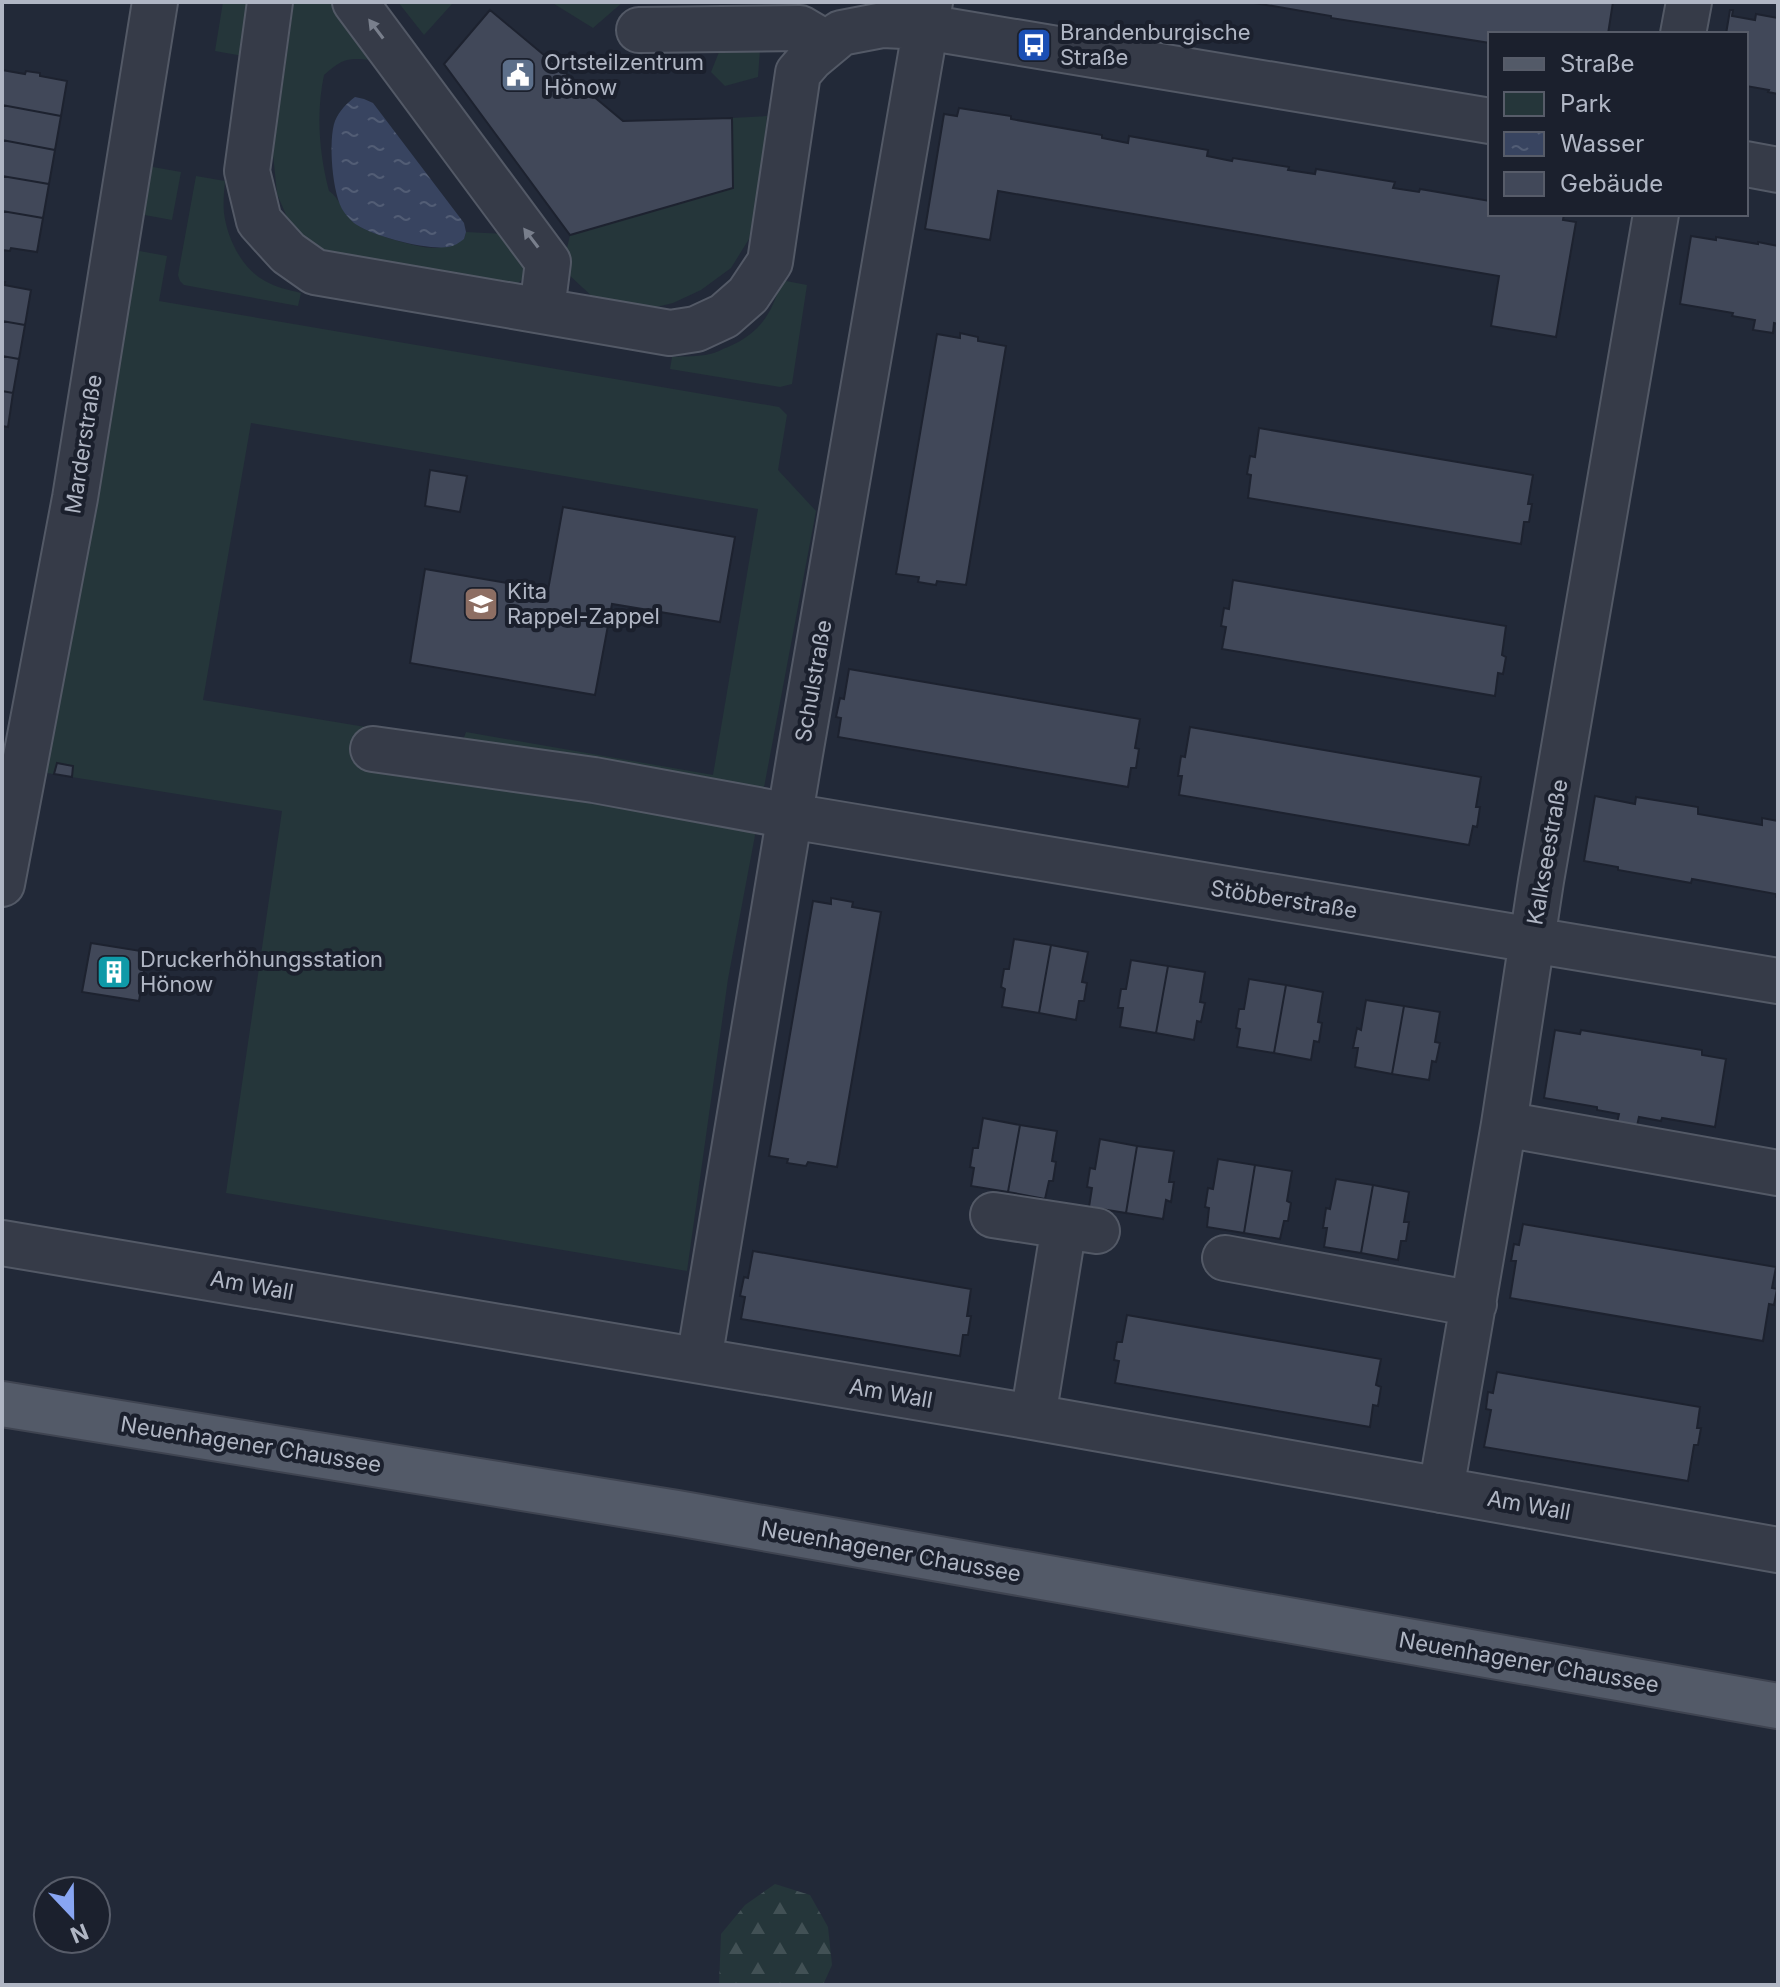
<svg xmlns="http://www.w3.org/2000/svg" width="1780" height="1987" viewBox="0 0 1780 1987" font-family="Inter,sans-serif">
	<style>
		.green { fill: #25363a; fill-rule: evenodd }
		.forest { fill: url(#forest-firs) }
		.water { fill: url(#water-ripples) }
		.building { fill: #414859; stroke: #1d222f; stroke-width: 2 }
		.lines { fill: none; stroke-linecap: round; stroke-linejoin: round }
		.minor-casing { stroke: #535966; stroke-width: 48 }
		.major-casing { stroke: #3f4451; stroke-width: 48 }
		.minor { stroke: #363b48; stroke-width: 44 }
		.major { stroke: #535a68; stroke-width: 44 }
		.oneway { fill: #797f8c }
		.labels { text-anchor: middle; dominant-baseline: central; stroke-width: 8; stroke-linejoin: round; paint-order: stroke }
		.poi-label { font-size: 22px; fill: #b0b6c4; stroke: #1b202d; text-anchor: start }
		.street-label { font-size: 22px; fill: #b0b6c4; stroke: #1b202d }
	</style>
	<defs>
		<pattern id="forest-firs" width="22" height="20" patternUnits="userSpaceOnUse" patternTransform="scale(2)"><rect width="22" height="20" fill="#25363a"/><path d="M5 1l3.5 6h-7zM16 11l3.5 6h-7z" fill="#425155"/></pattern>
		<pattern id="water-ripples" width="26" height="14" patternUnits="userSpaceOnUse" patternTransform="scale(2)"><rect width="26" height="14" fill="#384460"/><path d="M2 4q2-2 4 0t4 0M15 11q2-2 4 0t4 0" fill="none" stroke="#525d75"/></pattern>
	</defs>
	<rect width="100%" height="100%" fill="#222938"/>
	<path class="green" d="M223,2H247L243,56L215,51Z
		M294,2H333L378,61C350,58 345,56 324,75C316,113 319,153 329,191C341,199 343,215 356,224C369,234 418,248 434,248C444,248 455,242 464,239L466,232L506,234L526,266L523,279L514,286L334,255L306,240L287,217L277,194L273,154Z
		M398,2H451L452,4L424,35Z
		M551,2H623L593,28Z
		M721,47L760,49L758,77L725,86L711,72Z
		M767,116L760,185L749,239L731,268L701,290L673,303L648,309L596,300L568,274L564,261L570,235L732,118Z
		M147,166L181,172L172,220L139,214Z
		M196,176L225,181C224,192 223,202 224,213C227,238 242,269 265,281C275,287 289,290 301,293L298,306L184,285L180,281L178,275Z
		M134,250L167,256L159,301L779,407L787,415L778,470L816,511L728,979L687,1271L226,1193L282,811L47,773ZM251,423L758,509L713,775L466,732L462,743L203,700Z
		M781,280L807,285L792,384L780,387L670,369L672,357C684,356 698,357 710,354C716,353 722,349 728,347C760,333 773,313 781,280Z"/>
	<path class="forest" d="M775,1884L810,1895L828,1927L832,1965L823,1985H719L721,1934L745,1905Z"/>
	<path class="water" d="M355,97L364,99L373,103L464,223L466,232L464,239C459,243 454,246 448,247C427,250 375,237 357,225C353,223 347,216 344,212C332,196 328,139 335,121C340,110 346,104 355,97Z"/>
	<path class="building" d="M1249,2H1613L1608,34H1490V43L1331,18V16Z
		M490,10L623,121L732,118L733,188L570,235L444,64Z
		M1730,10H1733L1732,16L1755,20L1756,14L1778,18V94L1768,92L1769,90L1746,86V34H1726Z
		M2,70L25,74L26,71L40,73V76L67,81L61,116L2,105Z
		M2,105L61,116L55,150L2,140Z
		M959,108L1011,116V119L1102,135V138L1128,143L1129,136L1208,150L1207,156L1232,161L1233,158L1289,167L1288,170L1315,174L1316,169L1395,182L1393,188L1419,192L1420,189L1490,201V214H1564L1563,220L1576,222L1556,337L1491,326L1499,276L998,191L990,240L925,229L944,114L957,116Z
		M2,140L55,150L49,184L2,176Z
		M2,176L49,184L43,218L2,211Z
		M2,211L43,218L37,252L11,248L10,251L2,250Z
		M1691,236L1716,240V237L1758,244V242L1778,246V324L1774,323L1773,333L1753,330L1755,320L1732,316L1733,313L1680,304Z
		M2,282H5L4,285L31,290L25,325L2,321Z
		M2,321L25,325L19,359L2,356Z
		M960,333L978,337V341L1006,346L966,585L937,581L936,585L918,582L919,577L896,574L937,334L960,338Z
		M2,356L19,359L13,393L2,391Z
		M2,391L13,393L8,427L2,426Z
		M1259,428L1533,475L1528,504H1532L1529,522H1524L1521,544L1248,498L1251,475L1247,474L1250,456L1255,457Z
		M430,470L467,476L460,512L425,506Z
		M563,507L735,537L720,622L612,604L595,695L410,663L425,569L548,590Z
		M1233,580L1506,626L1502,655L1506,657L1503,674L1498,673L1495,696L1222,649L1226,627L1221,626L1224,608L1229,609Z
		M849,669L1140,719L1135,748L1139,749L1136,768H1131L1128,787L838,737L841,718L836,717L840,698L844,699Z
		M1190,727L1481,777L1476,807H1480L1477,827L1473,826L1469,845L1179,795L1182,776H1178L1181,756L1185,757Z
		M57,763L73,766L72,777L54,774Z
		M1595,796L1635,804L1636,797L1698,807V814L1762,825V818L1778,821V898L1776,897V894L1692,879L1691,883L1618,870V867L1584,861Z
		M831,898L853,902L852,907L881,912L837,1167L808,1162L806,1166L787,1163L788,1159L769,1156L813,901L831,904Z
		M1014,939L1051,945L1039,1013L1002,1007L1005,989L1001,987L1004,969H1009Z
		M91,943L147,952L139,1001L82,992Z
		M1051,945L1088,952L1082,982L1087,983L1084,1001H1079L1076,1020L1039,1013Z
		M1131,960L1168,966L1156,1033L1120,1027L1123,1008H1118L1121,989H1126Z
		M1168,966L1205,972L1200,1002L1205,1003L1201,1022L1197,1021L1194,1040L1156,1033Z
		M1249,979L1286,985L1274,1053L1237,1047L1240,1029L1236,1028L1239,1009H1244Z
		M1286,985L1323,992L1318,1022L1322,1023L1319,1042L1314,1041L1311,1060L1274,1053Z
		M1366,1000L1404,1006L1392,1074L1355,1067L1358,1048H1353L1357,1028L1361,1030Z
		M1404,1006L1440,1012L1435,1042L1440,1043L1436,1062L1432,1061L1429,1080L1392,1074Z
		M1555,1030L1580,1034L1581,1030L1702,1050V1055L1726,1059L1715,1127L1662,1118L1661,1121L1639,1117L1637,1126L1617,1123L1619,1114L1597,1110V1107L1544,1098Z
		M983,1118L1020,1125L1008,1192L971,1186L974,1168L970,1167L973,1148H978Z
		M1020,1125L1057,1131L1052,1161L1056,1162L1053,1181H1049L1045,1199L1008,1192Z
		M1100,1139L1137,1146L1126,1213L1089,1207L1092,1188L1087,1187L1090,1168L1095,1169Z
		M1137,1146L1174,1151L1169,1182H1174L1171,1202L1166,1200L1163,1219L1126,1213Z
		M1218,1159L1255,1165L1244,1233L1207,1227L1209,1208L1205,1207L1208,1188L1213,1189Z
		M1255,1165L1292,1171L1287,1201L1291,1203L1288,1221H1284L1280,1239L1244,1233Z
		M1336,1179L1373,1185L1361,1253L1324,1247L1327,1228H1323L1326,1208L1330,1209Z
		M1373,1185L1409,1192L1404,1222H1409L1406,1241H1401L1398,1260L1361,1253Z
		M1523,1224L1776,1267L1772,1288L1777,1289L1774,1305L1769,1304L1763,1341L1510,1298L1516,1261H1511L1514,1244L1519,1245Z
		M753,1251L971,1289L967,1316H971L968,1335H963L960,1356L741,1319L745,1297L740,1296L744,1277L748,1278Z
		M1127,1315L1381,1359L1376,1385L1381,1387L1378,1406L1373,1405L1370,1427L1115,1383L1119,1361L1114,1360L1117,1342H1122Z
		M1497,1372L1700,1407L1697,1428H1701L1698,1445H1694L1688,1481L1484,1447L1491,1410L1486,1409L1488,1392L1493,1393Z"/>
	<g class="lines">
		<g class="minor-casing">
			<path id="minor" d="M270,2L247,171L259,221L288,253L315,272L670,333L696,329L724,316L748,295L770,262L798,73L811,58L841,33L883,25L925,27L1490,121
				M355,2L548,262L542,310
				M639,30L800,28L827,44
				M1683,34L1689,2
				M1746,164L1778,170
				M373,749L594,780L790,816L1778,981
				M2,884L75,498L155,2
				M1504,1124L1778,1173
				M993,1215L1097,1231
				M2,1243L1033,1417L1778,1550
				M1225,1258L1474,1304
				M699,1360L800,754L930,2
				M1033,1417L1064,1226
				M1441,1490L1504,1124L1541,881L1656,214"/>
		</g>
		<g class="major-casing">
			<path id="major" d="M2,1404L677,1513L1778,1706"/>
		</g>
		<use href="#minor" class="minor"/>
		<use href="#major" class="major"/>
	</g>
	<defs><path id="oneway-solid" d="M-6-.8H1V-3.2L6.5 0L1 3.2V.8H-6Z" transform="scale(2)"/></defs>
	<g class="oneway">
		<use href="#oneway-solid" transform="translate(376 29) rotate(-127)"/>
		<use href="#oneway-solid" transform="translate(531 238) rotate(-127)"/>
	</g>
	<defs>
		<g id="bus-square" transform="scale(1.8)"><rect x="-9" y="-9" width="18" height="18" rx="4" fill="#1a4fb4" stroke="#1b202d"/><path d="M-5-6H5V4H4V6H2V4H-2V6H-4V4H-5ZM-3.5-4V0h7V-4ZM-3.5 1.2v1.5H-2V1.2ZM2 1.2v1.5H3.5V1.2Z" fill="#fff"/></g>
		<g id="civic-square" transform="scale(1.8)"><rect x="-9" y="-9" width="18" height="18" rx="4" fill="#5c6f8a" stroke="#1b202d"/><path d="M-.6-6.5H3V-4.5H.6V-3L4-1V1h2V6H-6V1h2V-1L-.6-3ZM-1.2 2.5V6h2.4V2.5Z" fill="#fff"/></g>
		<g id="school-square" transform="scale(1.8)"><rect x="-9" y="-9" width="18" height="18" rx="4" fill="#8d6e63" stroke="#1b202d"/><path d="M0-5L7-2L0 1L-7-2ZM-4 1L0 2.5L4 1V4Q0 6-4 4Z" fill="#fff"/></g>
		<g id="building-square" transform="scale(1.8)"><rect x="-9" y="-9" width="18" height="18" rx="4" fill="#0f9aa8" stroke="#1b202d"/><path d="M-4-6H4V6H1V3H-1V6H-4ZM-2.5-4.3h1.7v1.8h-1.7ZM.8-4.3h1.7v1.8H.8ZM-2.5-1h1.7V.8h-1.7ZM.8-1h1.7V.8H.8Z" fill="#fff"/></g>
	</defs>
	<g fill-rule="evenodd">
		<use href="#bus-square" x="1034" y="45"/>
		<use href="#civic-square" x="518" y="75"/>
		<use href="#school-square" x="481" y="604"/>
		<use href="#building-square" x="114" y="972"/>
	</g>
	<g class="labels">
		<g class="poi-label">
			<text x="1060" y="32">Brandenburgische<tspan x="1060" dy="25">Straße</tspan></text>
			<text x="544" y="62">Ortsteilzentrum<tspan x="544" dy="25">Hönow</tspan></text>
			<text x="507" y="591">Kita<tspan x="507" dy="25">Rappel-Zappel</tspan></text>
			<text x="140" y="959">Druckerhöhungsstation<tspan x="140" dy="25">Hönow</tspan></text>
		</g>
		<g class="street-label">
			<text transform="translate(83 444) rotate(-81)">Marderstraße</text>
			<text transform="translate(813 681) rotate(-80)">Schulstraße</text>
			<text transform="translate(1547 852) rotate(-80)">Kalkseestraße</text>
			<text transform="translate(1284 899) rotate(9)">Stöbberstraße</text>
			<text transform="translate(252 1285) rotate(10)">Am Wall</text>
			<text transform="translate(891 1393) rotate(10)">Am Wall</text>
			<text transform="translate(251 1444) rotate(9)">Neuenhagener Chaussee</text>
			<text transform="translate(1529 1505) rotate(10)">Am Wall</text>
			<text transform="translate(891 1551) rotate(10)">Neuenhagener Chaussee</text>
			<text transform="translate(1529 1662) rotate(10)">Neuenhagener Chaussee</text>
		</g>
	</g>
	<rect width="1780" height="1987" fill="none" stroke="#b0b6c4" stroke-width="8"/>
	<rect x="1488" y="32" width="260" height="184" fill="#1b202d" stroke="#575c69" stroke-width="2"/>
	<rect x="1504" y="58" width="40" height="12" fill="#535a68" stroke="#575c69" stroke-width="2"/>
	<text x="1560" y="72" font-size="24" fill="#b0b6c4">Straße</text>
	<rect x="1504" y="92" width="40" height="24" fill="#25363a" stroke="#575c69" stroke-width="2"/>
	<text x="1560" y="112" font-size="24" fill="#b0b6c4">Park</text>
	<rect x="1504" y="132" width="40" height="24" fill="url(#water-ripples)" stroke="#575c69" stroke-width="2"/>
	<text x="1560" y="152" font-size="24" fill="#b0b6c4">Wasser</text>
	<rect x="1504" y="172" width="40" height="24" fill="#414859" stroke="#575c69" stroke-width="2"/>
	<text x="1560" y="192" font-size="24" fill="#b0b6c4">Gebäude</text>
	<g transform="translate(72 1915) rotate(158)"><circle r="38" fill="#1b202d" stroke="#575c69" stroke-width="2"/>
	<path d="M0-6L14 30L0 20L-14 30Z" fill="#88a5f2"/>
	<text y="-12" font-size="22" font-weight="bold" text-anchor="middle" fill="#b0b6c4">N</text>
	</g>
</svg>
